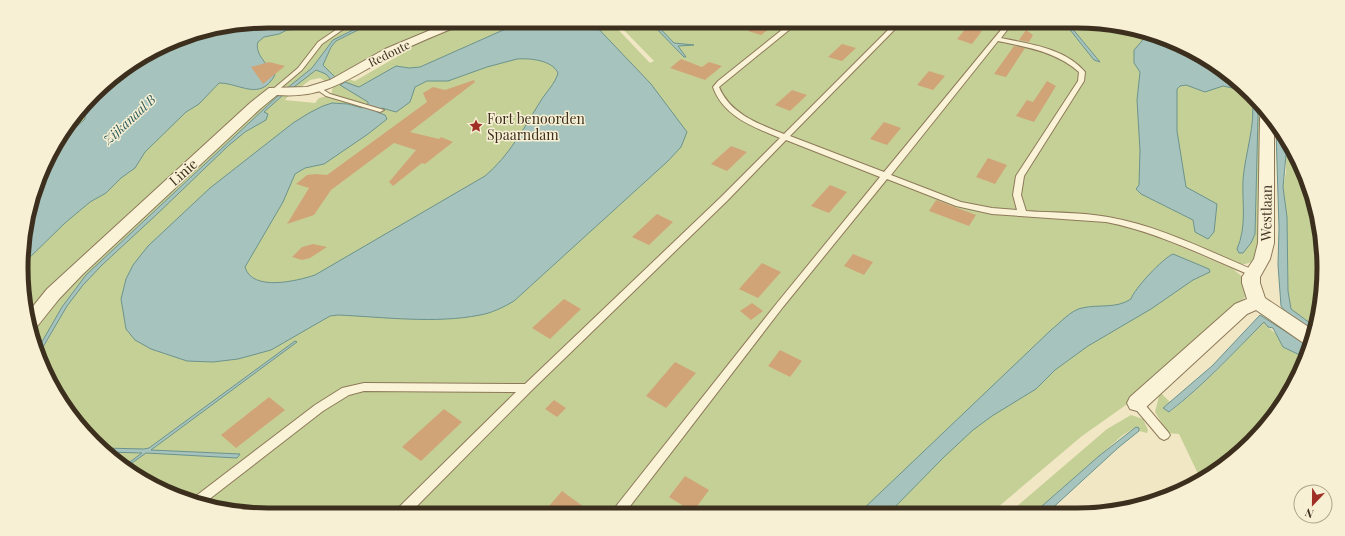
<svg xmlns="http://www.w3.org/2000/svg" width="1345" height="536" viewBox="0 0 1345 536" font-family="'Playfair Display',serif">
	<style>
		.green { fill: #c5d097 }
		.water { fill: #a6c4bd; stroke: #6c938c; fill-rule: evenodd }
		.building { fill: #d1a478 }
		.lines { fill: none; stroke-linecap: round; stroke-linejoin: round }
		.lane-casing { stroke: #8d7959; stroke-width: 2 }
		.street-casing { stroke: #8d7959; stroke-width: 2 }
		.lane { fill: #fbf3d8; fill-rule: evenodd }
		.street { fill: #fbf3d8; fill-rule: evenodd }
		.labels { text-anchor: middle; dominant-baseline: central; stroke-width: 3; stroke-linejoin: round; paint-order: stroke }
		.far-street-label { font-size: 12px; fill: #3c2f1e; stroke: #f8f0d4 }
		.far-water-label { font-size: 13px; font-style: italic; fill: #2c5c5c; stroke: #f8f0d4 }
		.poi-label { font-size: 14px; fill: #3c2f1e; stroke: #f8f0d4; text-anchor: start }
		.street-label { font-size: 14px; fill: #3c2f1e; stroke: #f8f0d4 }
		.rim { fill: none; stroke: #3c2f1e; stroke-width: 5 }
	</style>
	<rect width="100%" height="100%" fill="#f1e7c4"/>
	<path class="green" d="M268,21H459L330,84L320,78L310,80L301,87L303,91L282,88L321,44L344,27C325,28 305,61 292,74L39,305L27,320L26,316L23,236L54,145L105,82L188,34Z
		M464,21H610L650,63L654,61L615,21H1077L1156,34L1240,82L1263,113L1260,248C1253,261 1253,265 1237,264L1154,230L1119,218L1080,214L1041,217L1113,223L1149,233L1233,269L1244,278L1247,295L1223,319L1133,400L1082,436L991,513L268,515L189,502L117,464L63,405L31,329L39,316L169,188L277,94L289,95L285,100L315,103L319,98L331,95L333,86L347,79L355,81L400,55L395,51Z
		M1290,147L1298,159L1323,252L1314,326L1291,309L1288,291L1287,217L1283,187L1286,172V155L1290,150Z
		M1264,321L1268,327L1276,334L1283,347L1306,358L1282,405L1240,454L1201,480L1179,434L1168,433L1155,412L1160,392L1170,402L1163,408L1170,412C1204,385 1234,353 1264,321Z
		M1131,415L1143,419L1148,430L1147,433L1139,431L1136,427L1123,435L1034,513H1009L1107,429Z"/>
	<path class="water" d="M268,21H311L302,29L287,30L279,34L264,37L258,42C254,54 269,66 275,75C260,102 240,83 219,83L199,104L186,112L145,152L135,168L121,178L106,193L90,202L65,223L24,263L23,236L52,149L85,119V107L105,82L188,34Z
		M371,21H376L336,41L331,47L323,65L337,79L331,80L326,74L316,70L290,90L286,89L312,68L333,40Z
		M527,21H591L651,84L687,132L681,147L668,161L514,301C504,307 492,313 480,315C436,324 383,317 338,315L330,316L271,350L238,359L213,362L187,361L151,349L135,340L126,329L121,299L126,279L133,265L148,246L210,188L293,123L309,113L323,106L332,103L348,104L362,108L368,104V102L340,85L345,82L359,87L396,66L409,68L420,67L510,27ZM517,59C530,58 552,60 558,73C555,84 546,92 540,102C524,128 509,156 485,176L315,275C297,281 252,292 245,267L283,202L295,174L305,168L324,164L368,134L387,119L385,115L377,112L382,108L396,112L399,110L410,102L415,87L427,81H448L487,67Z
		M649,21H653L674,43L694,45L678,46L686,57H684Z
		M1063,21H1066L1100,62L1094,60Z
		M1146,32L1175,45L1240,82L1246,91L1223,86L1205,92L1186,85L1180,86L1177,89V131L1186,187L1217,204L1214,232L1208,239L1195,232L1193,220L1141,194L1136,189L1139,185L1140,150L1137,100L1140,72L1134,63V50L1142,41Z
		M279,95L282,96L264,112L268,114L266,120L245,132L228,146L155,216L102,265L83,285L67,306L40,352L39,347L62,307L86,275Z
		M1252,98L1258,106V117L1255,234L1251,243L1243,253H1239L1237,249C1247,226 1242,204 1243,180C1245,153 1256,125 1252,98Z
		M1276,130L1290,147V150L1286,155L1283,187L1287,217L1288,291L1291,309L1314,326L1313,331L1284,310L1281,306L1278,265L1279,228Z
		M1173,254L1209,269L1210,272L1193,280L1151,309L1088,346L1055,370L1036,389L992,416L973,430L943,458L889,513H859L1051,330C1060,323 1071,310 1082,308C1099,304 1116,309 1131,299C1134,289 1163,258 1173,254Z
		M1260,315L1311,348L1306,358L1283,347L1273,328L1268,327L1264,322C1233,353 1204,385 1169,412L1163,408L1212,366Z
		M295,341L297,342L151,450L240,454L237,458L146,453L125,468L123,467L142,453L106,452L103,448L144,449L149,448Z
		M1136,427L1139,428V431L1119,447L1047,513H1034L1099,456Z"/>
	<path class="building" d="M762,21H779L761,35L748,31Z
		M967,27L982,31L972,44L957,39Z
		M1026,30L1033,35L1029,42L1019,40Z
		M842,44L856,48L842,61L828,57Z
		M1014,46L1025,48L1006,77L994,74Z
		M681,59L702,67L709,62L722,66L705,80L670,68Z
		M269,62L285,66L263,84L251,67Z
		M929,71L945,76L933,90L917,85Z
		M474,80L475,82L410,132L439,139L441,137L453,142L425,164L422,163L393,186L389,182L416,150L394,143L331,190L314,215L287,224L309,188L296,184L307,175L315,174L327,175L427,102L423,93L433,87L445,90Z
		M1047,81L1056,86L1034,122L1016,116L1027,100L1033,102Z
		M792,90L807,95L790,111L775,105Z
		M884,122L901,128L887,145L870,139Z
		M731,146L747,152L727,171L711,164Z
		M988,158L1007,165L995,184L976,177Z
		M830,185L847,192L829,213L811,206Z
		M936,200L976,215L969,226L929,211Z
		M657,214L673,222L649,245L632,237Z
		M313,244L327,247L310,258L302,260L292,257L302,247Z
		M853,254L873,262L864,275L844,266Z
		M762,263L781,272L758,298L739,289Z
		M564,299L581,309L550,339L532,328Z
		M752,303L763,311L751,320L740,311Z
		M780,350L802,361L790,377L768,366Z
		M675,362L696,373L666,408L646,396Z
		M269,397L285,410L236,448L221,435Z
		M554,400L566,408L557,417L545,409Z
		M444,409L462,422L421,461L402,447Z
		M685,476L709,490L693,512L669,497Z
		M562,491L584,507L578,514H542Z"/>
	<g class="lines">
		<g class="lane-casing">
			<path id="lane" d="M793,21H800L719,87C730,114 759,124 784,134L897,21H903L790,136L884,172L1005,25L1006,21H1012L1011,25L1001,38C1029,44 1065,48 1085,72L1084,81L1024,176L1021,195L1026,211C1053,213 1081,212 1108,217C1160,226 1208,251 1256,271L1258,273L1256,275H1250C1202,255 1157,232 1106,222L992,214L956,206L887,179L783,307L624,514H611L613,510L777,303L880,177L786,140L727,201L531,391L408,515H393L395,511L516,392L364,391L349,395L323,411L203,504L190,502L192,499L315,405L342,388L364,383L525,384L721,197L780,138C753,127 723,116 713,87L718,81ZM998,41C1026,47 1057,52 1079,72L1078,81L1016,176L1013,195L1017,210L992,208L961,202L891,175Z
				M340,27L345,28L322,44L302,70L276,92H272V90L298,68L318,42Z
				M319,87L330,94L384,110L380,112L326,96L316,89Z
				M1137,399L1141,400L1168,432L1170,435L1168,438L1164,440L1160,438L1133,406L1132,403L1133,400Z"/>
		</g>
		<g class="street-casing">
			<path id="street" d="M452,21H468L466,23C441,33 416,43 393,55C351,76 328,99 277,95L260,109L83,274L59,299L35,329L31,330L26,315L47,289L250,103L269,88L307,87L330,80L385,49Z
				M1262,115H1265L1274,127V243L1270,259L1260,277V283L1265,298L1313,330L1311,346L1305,344L1256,310L1247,314L1144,409L1137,411L1130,409L1127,403L1130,397L1235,304L1247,299L1242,283V277L1254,259L1258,243L1260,118Z"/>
		</g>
		<use href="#lane" class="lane"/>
		<use href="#street" class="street"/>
	</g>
	<defs>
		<g id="sight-bare" transform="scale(1.08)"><path d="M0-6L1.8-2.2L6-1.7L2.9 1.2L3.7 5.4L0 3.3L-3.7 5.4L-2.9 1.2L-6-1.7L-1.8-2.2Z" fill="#9f2e25" stroke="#f8f0d4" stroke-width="2.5" paint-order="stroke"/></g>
	</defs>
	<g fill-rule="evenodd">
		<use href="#sight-bare" x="476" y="126"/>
	</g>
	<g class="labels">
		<g class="far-street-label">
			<text transform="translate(389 53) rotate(-26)">Redoute</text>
		</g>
		<g class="far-water-label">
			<text transform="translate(129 119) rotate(-43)">Zijkanaal B</text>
		</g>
		<g class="poi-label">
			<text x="487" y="118">Fort benoorden<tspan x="487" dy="16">Spaarndam</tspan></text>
		</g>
		<g class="street-label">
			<text transform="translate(183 172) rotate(-42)">Linie</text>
			<text transform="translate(1266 213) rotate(-89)">Westlaan</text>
		</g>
	</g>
	<path d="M0 0H1345V536H0ZM268 28H1077A240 240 0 0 1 1317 268V268A240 240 0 0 1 1077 508H268A240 240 0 0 1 28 268V268A240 240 0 0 1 268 28Z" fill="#f8f0d4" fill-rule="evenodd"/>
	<path class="rim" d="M268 28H1077A240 240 0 0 1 1317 268V268A240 240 0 0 1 1077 508H268A240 240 0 0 1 28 268V268A240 240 0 0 1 268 28Z"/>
	<g transform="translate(1313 504) rotate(202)"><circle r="19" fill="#f8f0d4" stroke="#ada38b"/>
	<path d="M0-3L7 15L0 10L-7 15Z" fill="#9f2e25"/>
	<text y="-6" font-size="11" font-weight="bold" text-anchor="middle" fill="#3c2f1e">N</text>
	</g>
</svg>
